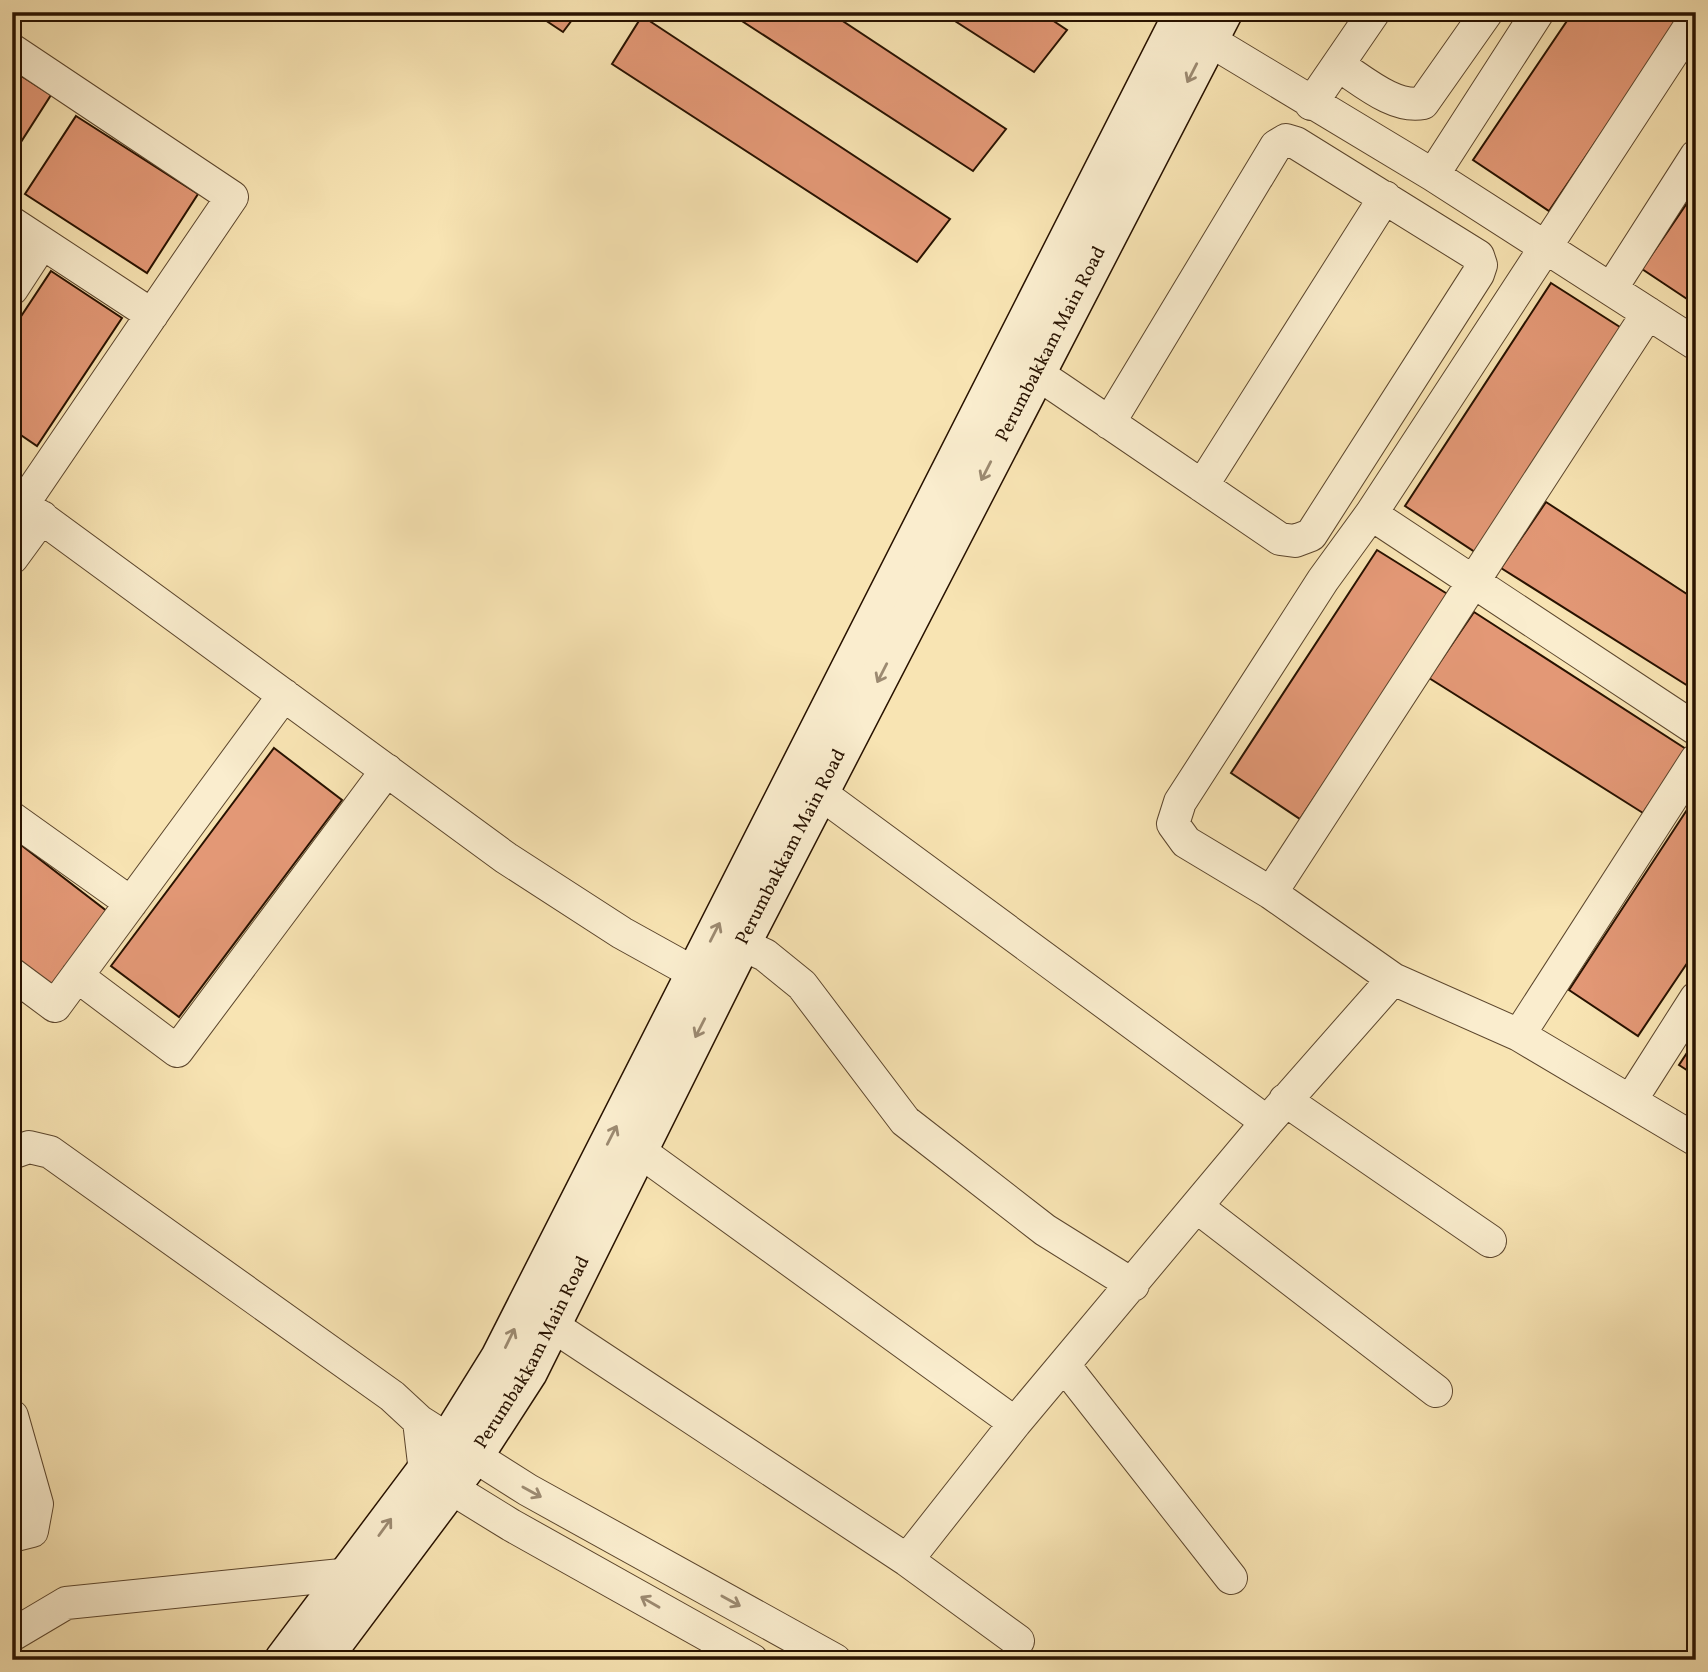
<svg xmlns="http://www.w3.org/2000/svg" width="1708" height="1672" viewBox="0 0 1708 1672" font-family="Vollkorn,serif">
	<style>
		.building { fill: #e39876; stroke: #281200; stroke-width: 2 }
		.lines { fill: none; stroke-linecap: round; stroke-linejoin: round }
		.street-casing { stroke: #5c462d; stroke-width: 34 }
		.secondary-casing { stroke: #281200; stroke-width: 41 }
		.street { stroke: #faedce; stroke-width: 32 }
		.secondary { stroke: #faedce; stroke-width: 38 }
		.oneway { stroke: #9c8a71 }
		.labels { text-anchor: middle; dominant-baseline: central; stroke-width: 7; stroke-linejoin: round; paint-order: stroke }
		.street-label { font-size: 19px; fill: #281200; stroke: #faedce }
	</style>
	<rect width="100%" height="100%" fill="#f8e4b3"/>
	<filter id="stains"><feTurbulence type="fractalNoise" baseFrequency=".00286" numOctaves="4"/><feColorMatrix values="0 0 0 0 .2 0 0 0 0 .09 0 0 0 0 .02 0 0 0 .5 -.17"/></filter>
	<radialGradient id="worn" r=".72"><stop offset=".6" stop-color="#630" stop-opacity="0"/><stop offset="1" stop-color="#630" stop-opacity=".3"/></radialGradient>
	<path class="building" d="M533,12H578L563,32Z
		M728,12H829L1006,129L973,171Z
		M941,12H1040L1067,30L1034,72Z
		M1573,12H1683L1549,211L1473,160Z
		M642,16L950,219L917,262L612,64Z
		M12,70L51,95L12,156Z
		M76,116L198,194L147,273L25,194Z
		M1696,190V305L1642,269Z
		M51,271L122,318L37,446L12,429V330Z
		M1551,283L1623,329L1475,552L1405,506Z
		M1546,502L1696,600V691L1501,568Z
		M1377,550L1449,595L1300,819L1231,773Z
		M1474,612L1686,749L1643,813L1429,678Z
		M274,748L342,800L179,1017L111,966Z
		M1696,796V950L1638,1036L1569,990Z
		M12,838L108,912L51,987L12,958Z
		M1696,1039V1076L1679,1065Z"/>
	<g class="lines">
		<g class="street-casing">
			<path id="street" d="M1696,17L1371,514L1323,580L1180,802L1173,824L1186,842L1271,893L1393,979L1519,1035L1696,1140
				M1189,28L1433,175L1696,344
				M12,50L232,197L23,504
				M1338,65C1362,80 1394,109 1423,103L1487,12
				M1311,104L1374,12
				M1433,175L1538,12
				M12,223L152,315
				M12,289L42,243
				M1611,289L1696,156
				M1036,373L1060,389L1280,539L1295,541L1311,535L1478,274L1481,265L1478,256L1296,143L1286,140L1276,146L1109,423
				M1202,486L1385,197
				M12,496L506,858L622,933L714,984
				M1371,514L1696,729
				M12,558L42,517
				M820,793L1267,1122
				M12,818L131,903
				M1271,893L1648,313
				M741,944L765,955L802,985L905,1121L1045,1230L1133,1285
				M12,974L55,1006L284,695
				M77,976L177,1051L387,770
				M1519,1035L1696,760
				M1285,1100L1490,1241
				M1631,1100L1696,998
				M638,1150L1015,1423
				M12,1153L29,1147L50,1152L392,1396L419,1421
				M1197,1207L1436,1391
				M550,1324L907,1560L1018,1641
				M1064,1365L1231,1578
				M12,1416L37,1504L32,1531L12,1536
				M907,1560L1015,1423L1267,1122L1393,979
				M12,1635L66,1603L351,1574
				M752,1660L511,1525L425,1472L419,1421L528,1490L835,1660"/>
		</g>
		<g class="secondary-casing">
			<g id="secondary">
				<path d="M284,1660L449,1440L500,1358L1184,12"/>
				<path id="s1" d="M321,1660L473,1457L528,1372L741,944L1223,12"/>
			</g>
		</g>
		<use href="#street" class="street"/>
		<use href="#secondary" class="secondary"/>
	</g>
	<defs><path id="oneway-shaft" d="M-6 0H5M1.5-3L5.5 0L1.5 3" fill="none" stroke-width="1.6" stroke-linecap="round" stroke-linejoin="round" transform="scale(1.75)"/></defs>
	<g class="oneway">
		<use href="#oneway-shaft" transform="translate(1192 73) rotate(117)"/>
		<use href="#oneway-shaft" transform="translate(986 471) rotate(117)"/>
		<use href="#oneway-shaft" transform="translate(882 673) rotate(117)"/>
		<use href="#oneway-shaft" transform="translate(715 932) rotate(-63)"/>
		<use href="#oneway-shaft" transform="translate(700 1028) rotate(117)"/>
		<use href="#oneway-shaft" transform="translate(612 1135) rotate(-63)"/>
		<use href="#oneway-shaft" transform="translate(510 1338) rotate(-64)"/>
		<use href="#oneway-shaft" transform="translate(532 1492) rotate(29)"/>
		<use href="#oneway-shaft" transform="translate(385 1527) rotate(-54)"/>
		<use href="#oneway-shaft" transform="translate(731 1601) rotate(29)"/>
		<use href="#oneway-shaft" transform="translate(650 1602) rotate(-150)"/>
	</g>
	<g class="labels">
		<g class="street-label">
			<text stroke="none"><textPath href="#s1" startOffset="1508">Perumbakkam Main Road</textPath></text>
			<text stroke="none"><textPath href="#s1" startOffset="942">Perumbakkam Main Road</textPath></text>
			<text stroke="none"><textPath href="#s1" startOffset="374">Perumbakkam Main Road</textPath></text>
		</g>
	</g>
	<rect width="1708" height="1672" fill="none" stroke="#f8e4b3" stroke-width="42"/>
	<rect x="14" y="14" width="1680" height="1644" fill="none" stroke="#281200" stroke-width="3.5"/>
	<rect x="21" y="21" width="1666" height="1630" fill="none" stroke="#281200" stroke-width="2"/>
	<rect width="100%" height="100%" filter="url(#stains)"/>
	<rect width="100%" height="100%" fill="url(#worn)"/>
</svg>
